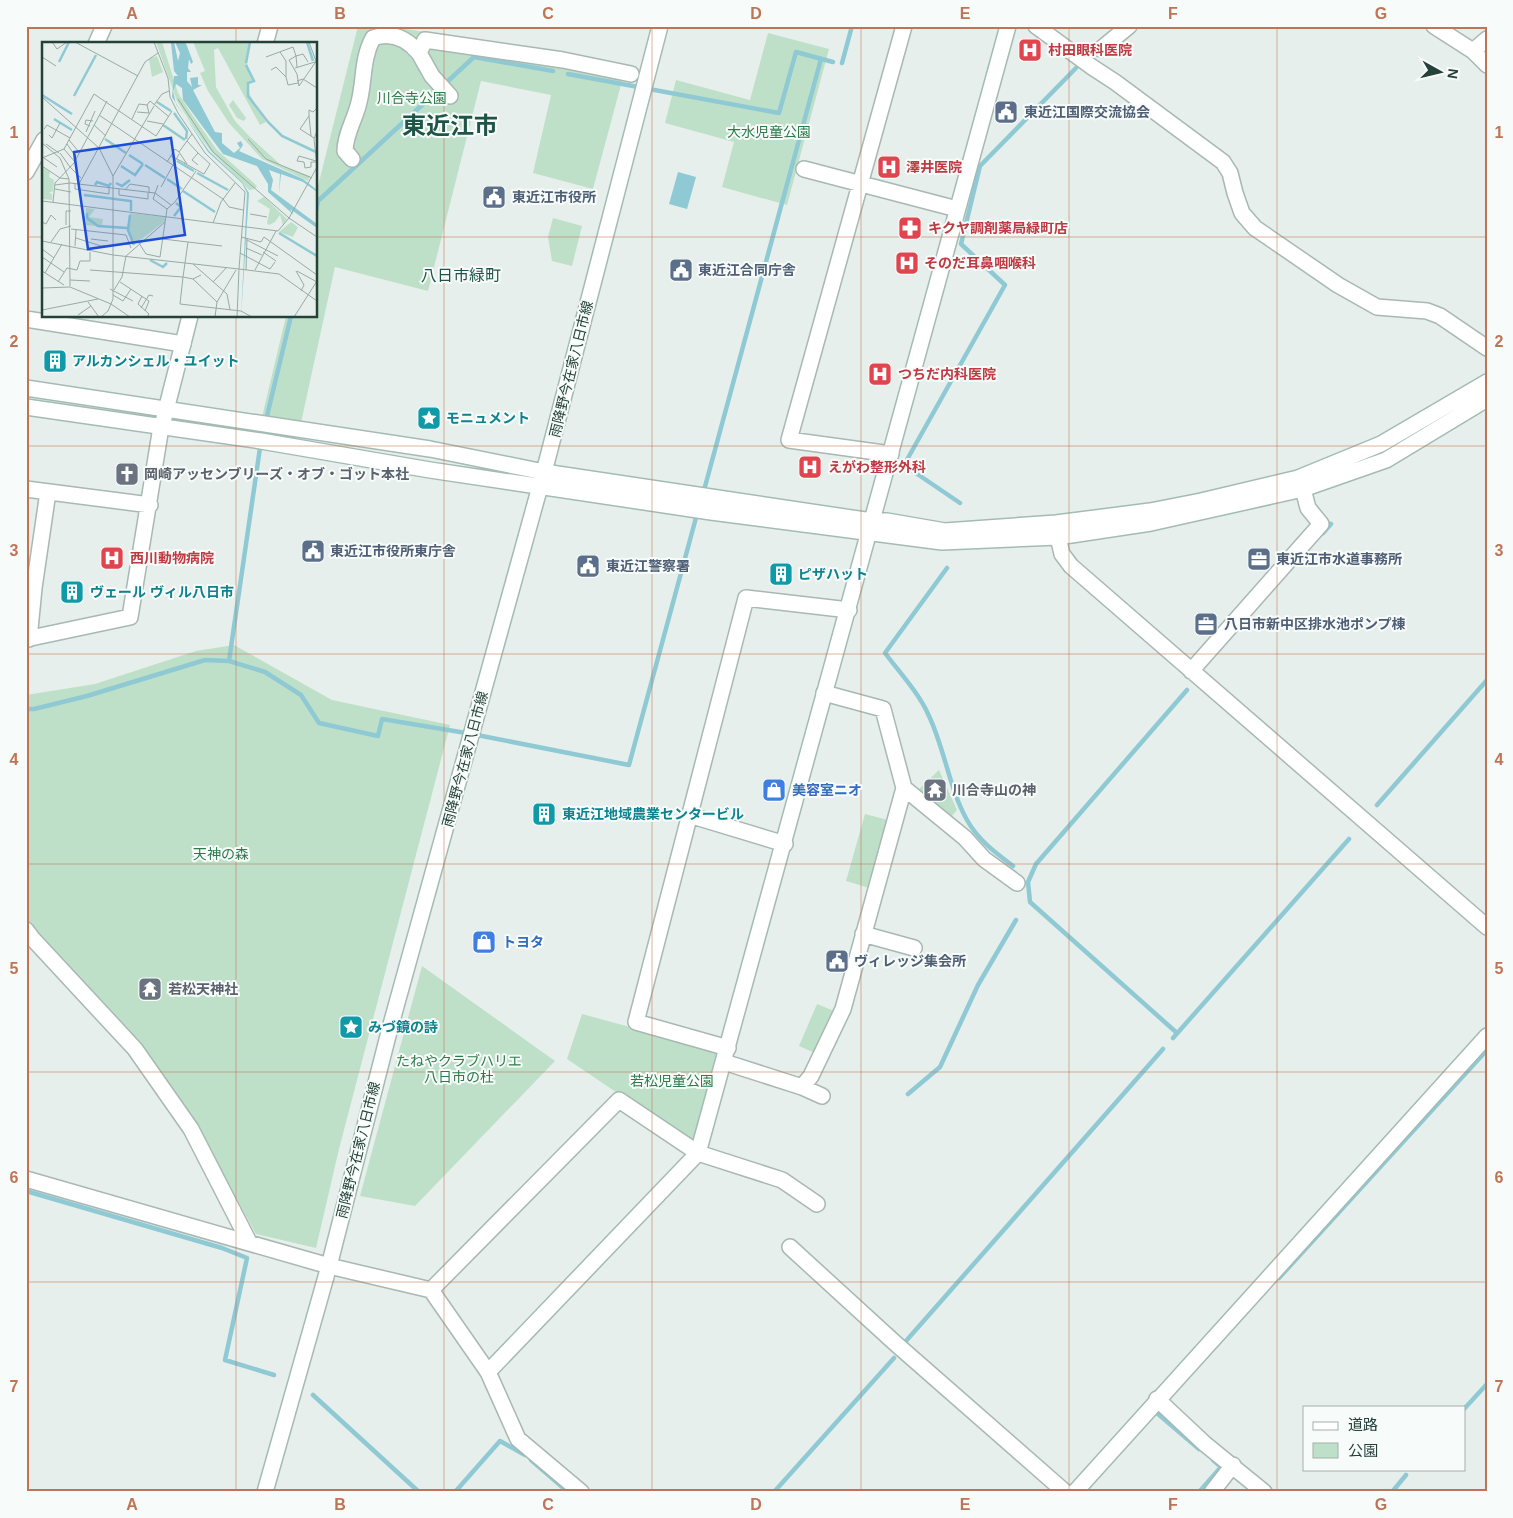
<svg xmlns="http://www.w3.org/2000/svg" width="1513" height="1518" viewBox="0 0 1513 1518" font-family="Arial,'Noto Sans JP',sans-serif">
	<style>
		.green { fill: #bfe0c8 }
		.water { fill: #8ec9d4 }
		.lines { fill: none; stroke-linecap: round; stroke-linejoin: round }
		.stream { stroke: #8ec9d4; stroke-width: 4.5 }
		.street-casing { stroke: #a8b8b2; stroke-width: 18 }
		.secondary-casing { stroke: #a4bbb3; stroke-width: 18 }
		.street { stroke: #fff; stroke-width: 15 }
		.secondary { stroke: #fff; stroke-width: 15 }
		.grid { fill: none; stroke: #c07456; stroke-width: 1; stroke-opacity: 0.55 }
		.labels { text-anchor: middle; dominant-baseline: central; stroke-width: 4; stroke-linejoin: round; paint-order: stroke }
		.health-label { font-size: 14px; font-weight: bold; fill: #be3a42; stroke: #f7fbf9; text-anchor: start }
		.park-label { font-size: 14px; fill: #2d7a4b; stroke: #f7fbf9 }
		.service-label { font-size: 14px; font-weight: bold; fill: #4e5e75; stroke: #f7fbf9; text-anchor: start }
		.culture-label { font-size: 14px; font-weight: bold; fill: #0d838f; stroke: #f7fbf9; text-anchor: start }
		.street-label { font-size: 14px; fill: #24423a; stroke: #f7fbf9 }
		.worship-label { font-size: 14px; font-weight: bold; fill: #5b616d; stroke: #f7fbf9; text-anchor: start }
		.shop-label { font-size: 14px; font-weight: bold; fill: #366cbe; stroke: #f7fbf9; text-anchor: start }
		.quarter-label { font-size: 16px; fill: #1f5548; stroke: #f7fbf9 }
		.town-label { font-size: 24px; font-weight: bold; fill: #1f5548; stroke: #f7fbf9 }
		.inset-river { fill: none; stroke: #8ec9d4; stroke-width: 2.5 }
		.inset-road { fill: none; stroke: #98aaa4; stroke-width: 1 }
		.view { fill: #1d4ed8; fill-opacity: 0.15; stroke: #1d4ed8; stroke-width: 2.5 }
		.inset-edge { fill: none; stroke: #24423a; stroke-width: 2.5 }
		.neatline { fill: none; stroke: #c07456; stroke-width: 2 }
		.grid-label { font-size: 16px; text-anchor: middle; font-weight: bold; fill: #c07456 }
	</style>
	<rect width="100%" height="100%" fill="#e6efeb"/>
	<path class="green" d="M358,26H389L626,66L593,189L533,173L551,95L481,81L428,291L335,267L297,441L258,434L286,316H316V194Z
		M768,33L829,49L787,205L722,187L734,142L665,123L676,80L750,100Z
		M553,218L582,226L572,266L552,261L548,237Z
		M234,645L332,700L450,725L339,1149L316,1248L256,1234L195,1123L38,935L29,922L26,912V695L95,684L196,651Z
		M939,770L957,810L950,818L917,791Z
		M865,814L888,820L869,888L846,881Z
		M422,966L555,1061L415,1206L360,1196Z
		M817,1004L834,1011L815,1053L799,1046Z
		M582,1014L722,1052L696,1146L567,1059Z"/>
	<path class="water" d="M678,172L696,177L687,209L669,204Z"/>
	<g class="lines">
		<path class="stream" d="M842,63L852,26
			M568,74L779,113L796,52L833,62
			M316,211L318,201L474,57L553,71
			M703,494L821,59
			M960,503L904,465L1005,285L961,244L980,166L1076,68
			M1323,533L1331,524
			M947,568L885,653C900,673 919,693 929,716C945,750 949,788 967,820C978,840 996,853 1013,866
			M229,661L261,441L291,316
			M26,709H34L87,696L205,660L229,661L265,672L301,695L319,723L378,736L382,719L472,734L629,765L697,514
			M1377,805L1487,680
			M1177,1033L1030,902L1028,882L1036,864L1187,690
			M1173,1038L1349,839
			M908,1094L940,1067L978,985L1016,920
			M26,1191L222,1248L247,1258L225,1360L274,1375
			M1279,1278L1487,1050
			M906,1341L1163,1049
			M313,1395L419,1492
			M1464,1409L1487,1384
			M1158,1414L1199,1449
			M531,1460L568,1492
			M455,1492L500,1441L525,1455
			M774,1492L894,1358
			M1199,1492L1221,1467L1213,1460
			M1392,1492L1406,1475"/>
		<g class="street-casing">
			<path id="street" d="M1036,26L1092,67L1115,82L1223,162L1230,173L1235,193L1242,213L1255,228L1338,285L1377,307L1427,311L1440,316L1487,348
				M1434,26L1473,51L1487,65
				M96,44L104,26
				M1101,49L1129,26
				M1473,51L1487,39
				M419,53L432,76L450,96
				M352,159L345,151C345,135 354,121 358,106C365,83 361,60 373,38C392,31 407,39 419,53L425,40L563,60L631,74
				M804,169L957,209
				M26,172L44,140
				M26,319L183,344
				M891,454L789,440L904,26
				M26,489L150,505
				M1058,537L1062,554L1071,566L1487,927
				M26,639L130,617L161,427
				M29,639L34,588L48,492
				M1191,671L1321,524L1308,508L1303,489
				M904,788L965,838L984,859L1017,883
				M689,815L785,844
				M26,930L32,938L135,1049L191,1129L249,1242
				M863,934L914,948
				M728,1048L636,1022L746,598L849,610
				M724,1062L802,1087L811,1076L843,1009L904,788L883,709L824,693
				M802,1087L822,1096
				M26,1179L329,1266L431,1290L488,1372L518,1439L581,1492
				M790,1247L895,1343L1065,1492
				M431,1290L619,1100L698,1153L782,1180L817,1204
				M1157,1399L1205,1444L1264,1492
				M1212,1492L1233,1465"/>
		</g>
		<g class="secondary-casing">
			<path id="secondary" d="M265,44L270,26
				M26,388L430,449L544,472L872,521H887L945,531L1056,523L1150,511L1201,501L1298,478L1381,444L1487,382
				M26,407L261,441L430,470L711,512L942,542L1058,537L1151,523L1303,489L1386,460L1487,399
				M164,418L190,316
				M488,1372L698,1153L1008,26
				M265,1492L329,1266L390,1028L544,472L660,26
				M1075,1492L1487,1036"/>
		</g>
		<use href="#street" class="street"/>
		<use href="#secondary" class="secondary"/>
	</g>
	<path class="grid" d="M236,26V44M444,26V1492M652,26V1492M861,26V1492M1069,26V1492M1277,26V1492M26,237H44M316,237H1487M236,316V1492M26,446H1487M26,654H1487M26,864H1487M26,1072H1487M26,1282H1487"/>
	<defs>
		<g id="hospital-square" transform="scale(1.25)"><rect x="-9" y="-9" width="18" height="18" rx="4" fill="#e0444e" stroke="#f7fbf9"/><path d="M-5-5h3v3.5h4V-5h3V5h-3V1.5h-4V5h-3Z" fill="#fff"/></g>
		<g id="civic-square" transform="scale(1.25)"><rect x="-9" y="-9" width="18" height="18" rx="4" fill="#5c6f8a" stroke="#f7fbf9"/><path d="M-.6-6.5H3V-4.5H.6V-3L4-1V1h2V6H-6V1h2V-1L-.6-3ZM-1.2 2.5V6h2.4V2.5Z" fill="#fff"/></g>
		<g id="pharmacy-square" transform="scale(1.25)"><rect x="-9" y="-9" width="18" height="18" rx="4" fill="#e0444e" stroke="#f7fbf9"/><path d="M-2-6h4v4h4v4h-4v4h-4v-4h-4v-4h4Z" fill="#fff"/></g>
		<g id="building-square" transform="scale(1.25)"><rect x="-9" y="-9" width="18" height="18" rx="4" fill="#0f9aa8" stroke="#f7fbf9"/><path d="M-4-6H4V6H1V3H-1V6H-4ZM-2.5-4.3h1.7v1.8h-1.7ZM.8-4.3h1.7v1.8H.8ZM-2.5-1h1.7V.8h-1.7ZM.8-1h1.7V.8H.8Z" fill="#fff"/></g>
		<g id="sight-square" transform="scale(1.25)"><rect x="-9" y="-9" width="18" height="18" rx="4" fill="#0f9aa8" stroke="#f7fbf9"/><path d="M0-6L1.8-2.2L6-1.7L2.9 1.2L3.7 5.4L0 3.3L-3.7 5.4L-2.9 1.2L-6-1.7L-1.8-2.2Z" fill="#fff"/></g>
		<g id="church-square" transform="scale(1.25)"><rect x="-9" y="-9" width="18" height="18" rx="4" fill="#6b7280" stroke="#f7fbf9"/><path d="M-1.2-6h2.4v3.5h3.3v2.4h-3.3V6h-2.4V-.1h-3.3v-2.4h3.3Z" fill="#fff"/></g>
		<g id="office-square" transform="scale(1.25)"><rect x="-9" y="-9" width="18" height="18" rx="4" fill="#5c6f8a" stroke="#f7fbf9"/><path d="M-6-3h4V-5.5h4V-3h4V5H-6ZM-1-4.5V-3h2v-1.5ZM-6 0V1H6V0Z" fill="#fff"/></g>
		<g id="shop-square" transform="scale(1.25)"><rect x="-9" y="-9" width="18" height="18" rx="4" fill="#3f7fe0" stroke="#f7fbf9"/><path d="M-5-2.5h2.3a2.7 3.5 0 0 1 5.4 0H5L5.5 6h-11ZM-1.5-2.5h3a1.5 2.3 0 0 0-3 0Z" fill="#fff"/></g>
		<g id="temple-square" transform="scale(1.25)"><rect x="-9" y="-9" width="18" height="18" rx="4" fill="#6b7280" stroke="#f7fbf9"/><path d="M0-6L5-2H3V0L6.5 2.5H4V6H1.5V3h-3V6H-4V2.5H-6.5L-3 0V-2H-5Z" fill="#fff"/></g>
	</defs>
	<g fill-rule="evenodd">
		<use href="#hospital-square" x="1030" y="50"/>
		<use href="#civic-square" x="1006" y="112"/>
		<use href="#hospital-square" x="889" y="167"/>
		<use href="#civic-square" x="494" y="197"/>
		<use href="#pharmacy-square" x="910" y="228"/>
		<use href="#hospital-square" x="907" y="263"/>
		<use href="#civic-square" x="681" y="270"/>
		<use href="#building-square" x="55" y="361"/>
		<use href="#hospital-square" x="880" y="374"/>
		<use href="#sight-square" x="429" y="418"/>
		<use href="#hospital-square" x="810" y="467"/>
		<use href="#church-square" x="127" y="474"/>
		<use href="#civic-square" x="313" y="551"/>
		<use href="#hospital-square" x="112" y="558"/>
		<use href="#office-square" x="1259" y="559"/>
		<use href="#civic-square" x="588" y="566"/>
		<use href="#building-square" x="781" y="574"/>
		<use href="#building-square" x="72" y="592"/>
		<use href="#office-square" x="1206" y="624"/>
		<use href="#shop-square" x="774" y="790"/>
		<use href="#temple-square" x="935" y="790"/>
		<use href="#building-square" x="544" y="814"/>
		<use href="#shop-square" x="484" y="942"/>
		<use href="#civic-square" x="837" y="961"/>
		<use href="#temple-square" x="150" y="989"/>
		<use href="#sight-square" x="351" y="1027"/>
	</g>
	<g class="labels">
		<g class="health-label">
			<text x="1048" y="50">村田眼科医院</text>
			<text x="906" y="167">澤井医院</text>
			<text x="928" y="228">キクヤ調剤薬局緑町店</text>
			<text x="924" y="263">そのだ耳鼻咽喉科</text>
			<text x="898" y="374">つちだ内科医院</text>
			<text x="828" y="467">えがわ整形外科</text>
			<text x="130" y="558">西川動物病院</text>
		</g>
		<g class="park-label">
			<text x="412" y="98">川合寺公園</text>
			<text x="769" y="132">大水児童公園</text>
			<text x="221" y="854">天神の森</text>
			<text x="459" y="1061">たねやクラブハリエ<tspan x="459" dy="16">八日市の杜</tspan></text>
			<text x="672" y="1081">若松児童公園</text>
		</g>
		<g class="service-label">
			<text x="1024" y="112">東近江国際交流協会</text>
			<text x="512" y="197">東近江市役所</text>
			<text x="698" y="270">東近江合同庁舎</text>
			<text x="330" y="551">東近江市役所東庁舎</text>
			<text x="1276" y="559">東近江市水道事務所</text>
			<text x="606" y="566">東近江警察署</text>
			<text x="1224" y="624">八日市新中区排水池ポンプ棟</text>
			<text x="854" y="961">ヴィレッジ集会所</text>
		</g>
		<g class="culture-label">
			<text x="72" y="361">アルカンシェル・ユイット</text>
			<text x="446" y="418">モニュメント</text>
			<text x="798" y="574">ピザハット</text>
			<text x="90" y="592">ヴェール ヴィル八日市</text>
			<text x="562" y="814">東近江地域農業センタービル</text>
			<text x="368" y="1027">みづ鏡の詩</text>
		</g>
		<g class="street-label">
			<text transform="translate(571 369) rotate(-76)">雨降野今在家八日市線</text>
			<text transform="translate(465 759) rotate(-75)">雨降野今在家八日市線</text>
			<text transform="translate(358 1150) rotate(-76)">雨降野今在家八日市線</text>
		</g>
		<g class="worship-label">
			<text x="144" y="474">岡崎アッセンブリーズ・オブ・ゴット本社</text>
			<text x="952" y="790">川合寺山の神</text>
			<text x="168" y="989">若松天神社</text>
		</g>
		<g class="shop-label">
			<text x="792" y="790">美容室ニオ</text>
			<text x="502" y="942">トヨタ</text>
		</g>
		<g class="quarter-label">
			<text x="461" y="275">八日市緑町</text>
		</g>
		<g class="town-label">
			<text x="450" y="125">東近江市</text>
		</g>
	</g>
	<g transform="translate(42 42)">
		<rect width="275" height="275" fill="#e6efeb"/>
		<path d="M114,0H120L136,51L151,74L175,108L215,144L213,147L207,148L168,108L153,88L135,59ZM151,0H207L205,21L210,38L205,40V48L224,80L218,83L176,6L172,8L174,45L193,79L207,94L240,124L268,134L266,139L220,117L187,81L166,49L158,31L163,29ZM115,14L121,30L110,35L107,17ZM191,58L204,76L202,79L195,76L187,63ZM0,125L8,130L7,135L12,138L11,149L7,151L10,152V158L0,157ZM222,155L245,177L241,183L238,173L233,180L227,183L225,181L228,167L215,159ZM44,166L53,167L47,175L61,177L60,183L71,186L44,183ZM88,171L123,175V179L92,203L85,186ZM249,180L256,185L251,195L237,190Z" fill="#bfe0c8"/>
		<path d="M132,0L136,19L138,11L133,0H143L145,4L151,20L149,22L147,17L146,26L149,30H145V39L150,45L148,36L156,35V43H160L151,48L173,90L180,91V101L192,111L198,106L195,101L199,99L201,103L197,109L261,137L275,148V150L261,140L239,132L237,152L238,132L227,128L231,138L229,148L275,182V186L248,167L252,173L226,150V142L215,124L181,112L141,58L140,46L134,42L131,49L134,62L167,109L200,140L207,151L199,275L205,151L200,141L166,110L130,55L132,34H136L132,29L129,1Z" fill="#8ec9d4"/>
		<path class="inset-river" d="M265,0L271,19M17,20L27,0M204,21L208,0M204,23L212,39L206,41V54L226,80L240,94L274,110M0,53L30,72M32,54L54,13M115,60L129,69M132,71L145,89L144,97M12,77L30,88M121,83L143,98M63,97L84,111M87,113L101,122M135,119L152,129M103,123L123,136M79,124L93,133L101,122M155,131L186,148M125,137L140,147M74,141L80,144L88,138M53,143L55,140L67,144L69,141M141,149L173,170M42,153L89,159V169M45,171V176L56,184L85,186M88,173L86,188L92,203M132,174L139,165L134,161M237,191L275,214M108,218L121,225L125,221"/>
		<path class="inset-road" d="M10,0L15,7L25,0M33,0L96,34M112,0L126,36L128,55L136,71L163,111L203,150L197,227L237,232L275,259M267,0L275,22M238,10L244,19V35M0,15L14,24M224,15L251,5L254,14L247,18L255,32L257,44M255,25L254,14L261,12L266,20M253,26L273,20M229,28L234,25L244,35L246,43L256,41M255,39L261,37L275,46M257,44L275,18M0,55L57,106L71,134V257L66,269L59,275M136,57L171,110L247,176L275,195M112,63L120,52L127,49M95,70L107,71L105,63M57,73L181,157L187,165L201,168M267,74V68L271,70L275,66M90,77L97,62L105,63L108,59L126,74M105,79L121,82M52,83L64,94M48,84L43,82L44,78L51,79M2,87L5,83L28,96M275,89L272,97L275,124M44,90L53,69M7,93L10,96L18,81M269,94L267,74L258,87L272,96M206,97L224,117L270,136M27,98L37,110M145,99L156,111L150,118L156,123M0,101L18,116L27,137L28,244M4,102L17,111M25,102L34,115M22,107L33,120M18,111L28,125M129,114L143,121M0,116L22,107L52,52L114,94L130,69M2,116L15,125M274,119L257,114L255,119L262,120L263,126L269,125V120H274M125,120L133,107L137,110M142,121L162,132L168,122L156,111M145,122L137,110L150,92M0,124L18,136L27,137M28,125L39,136M71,134L112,64M33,141V147L67,152V145M37,142L103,20L116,11M13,143L28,141L113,151L129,163M116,143L111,157L125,167M119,145L137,112M13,147L29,150M77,147V153L106,157V151M83,148L88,142L107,145V151M0,159L236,189L247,176L275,125M11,160L13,141L32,121L65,59M208,172L225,175M0,180L4,182L9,173L14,178M171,181L179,160L193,141M24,183V169H29M29,187L84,193L89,206M199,195L219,200L222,195L275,233M34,196L59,204L88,202M49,197L66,199M205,198L236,214M0,199L71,213L197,227L195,275M9,200L18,187L29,184M146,200L180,204M97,201L104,212L118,215L125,167L133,160L154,129M33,204L34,188M204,206L220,213M0,207L12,216M221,210L234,219M198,211L228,227L233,220M0,215L22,230M151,222L185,252L188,268M48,228L141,235L146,200L121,197M204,228L205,196M213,228L234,189M0,229L22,243M254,229L262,243L259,249M255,229L275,240M3,231L20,202M159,233L151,237L141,235L138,262L199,269L210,275M151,237L175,260M28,238L48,239M16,240L25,226L35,228L38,219H48V210M78,240L107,259L103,269M171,240L185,225M0,246L28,245L69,262L88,275M68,247L91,259M72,248L80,235L84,214L123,180M71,253L81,259L89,247M100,254L96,262L107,272L105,275M46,260L57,275M99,266L107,253L111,254M0,268L56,257M36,273L49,264M173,275L175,260L194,228M252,275L275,239"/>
		<path class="view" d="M129,96L143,193L46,207L32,110Z"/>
		<rect width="275" height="275" class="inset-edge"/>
	</g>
	<rect width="1513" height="1518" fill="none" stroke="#f7fbf9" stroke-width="55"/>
	<rect x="1303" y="1406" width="162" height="65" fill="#f7fbf9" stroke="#a3b1ad"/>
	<rect x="1313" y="1422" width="25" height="8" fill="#ffffff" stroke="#a3b1ad"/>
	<text x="1348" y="1430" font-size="15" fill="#24423a">道路</text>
	<rect x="1313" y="1443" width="25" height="15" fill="#bfe0c8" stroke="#a3b1ad"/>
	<text x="1348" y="1456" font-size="15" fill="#24423a">公園</text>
	<g transform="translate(1440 72) rotate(98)" stroke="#f7fbf9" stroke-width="4" paint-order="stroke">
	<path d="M0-4L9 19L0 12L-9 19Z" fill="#24423a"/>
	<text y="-8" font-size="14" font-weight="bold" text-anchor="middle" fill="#24423a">N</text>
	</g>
	<rect x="28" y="28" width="1458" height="1462" class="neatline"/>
	<g class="grid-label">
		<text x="132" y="19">A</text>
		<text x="340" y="19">B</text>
		<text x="548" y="19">C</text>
		<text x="756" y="19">D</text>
		<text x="965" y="19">E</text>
		<text x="1173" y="19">F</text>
		<text x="1381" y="19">G</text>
		<text x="14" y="138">1</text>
		<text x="1499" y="138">1</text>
		<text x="14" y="347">2</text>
		<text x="1499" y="347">2</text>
		<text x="14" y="556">3</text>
		<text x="1499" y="556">3</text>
		<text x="14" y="765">4</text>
		<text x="1499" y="765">4</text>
		<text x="14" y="974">5</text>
		<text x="1499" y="974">5</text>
		<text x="14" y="1183">6</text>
		<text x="1499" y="1183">6</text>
		<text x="14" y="1392">7</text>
		<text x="1499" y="1392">7</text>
		<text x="132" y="1510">A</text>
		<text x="340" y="1510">B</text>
		<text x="548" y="1510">C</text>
		<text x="756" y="1510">D</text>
		<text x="965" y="1510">E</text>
		<text x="1173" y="1510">F</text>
		<text x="1381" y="1510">G</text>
	</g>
</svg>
